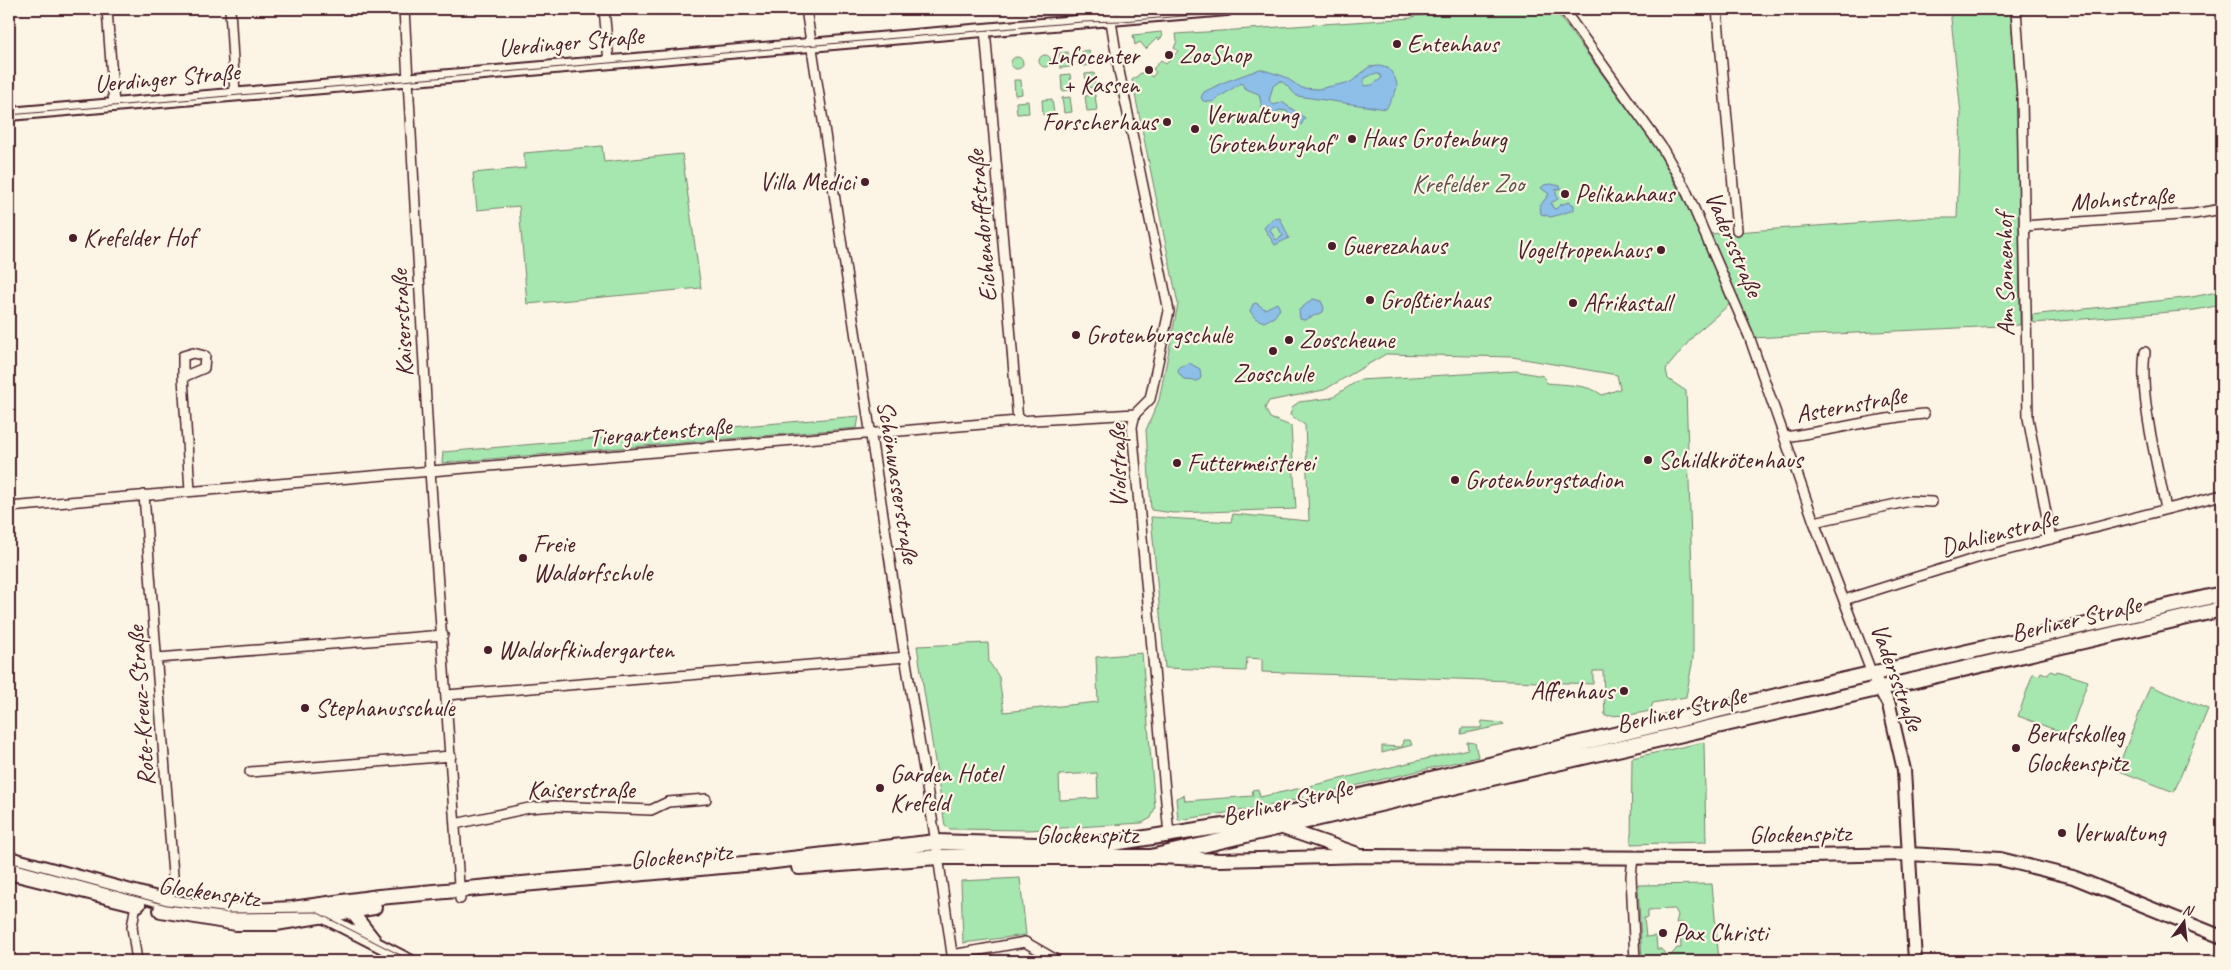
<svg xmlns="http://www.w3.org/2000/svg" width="2231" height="970" viewBox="0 0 2231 970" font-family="Caveat,sans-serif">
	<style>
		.green { fill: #a6e6af; stroke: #78826d; fill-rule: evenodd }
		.water { fill: #8dbfe9; stroke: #727f9d; fill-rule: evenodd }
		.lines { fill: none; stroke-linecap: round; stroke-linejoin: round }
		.street-casing { stroke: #4a1f2b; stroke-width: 12 }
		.secondary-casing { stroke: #4a1f2b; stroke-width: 16 }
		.primary-casing { stroke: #4a1f2b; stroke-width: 18 }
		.street { stroke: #fcf5e5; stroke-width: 9 }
		.secondary { stroke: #fcf5e5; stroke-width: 12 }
		.primary { stroke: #fcf5e5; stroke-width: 14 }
		.tram { stroke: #4a1f2b; stroke-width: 1 }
		.poi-dot { fill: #4a1f2b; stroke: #fcf5e5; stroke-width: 2 }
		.labels { text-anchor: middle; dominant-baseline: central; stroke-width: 4.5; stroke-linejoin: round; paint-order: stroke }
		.street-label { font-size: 25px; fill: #4a1f2b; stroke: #fcf5e5 }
		.poi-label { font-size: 25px; fill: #4a1f2b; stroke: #fcf5e5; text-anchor: start }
		.park-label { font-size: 25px; fill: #61514c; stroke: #fcf5e5 }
	</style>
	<rect width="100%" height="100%" fill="#fcf5e5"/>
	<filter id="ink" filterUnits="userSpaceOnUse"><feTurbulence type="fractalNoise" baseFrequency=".02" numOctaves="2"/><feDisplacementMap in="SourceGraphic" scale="10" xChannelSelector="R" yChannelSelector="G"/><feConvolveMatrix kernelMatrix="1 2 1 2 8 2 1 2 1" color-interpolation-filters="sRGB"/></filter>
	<g filter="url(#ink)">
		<path class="green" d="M1507,9H1554L1655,146L1698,226L1730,304L1696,333L1666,369L1668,379L1686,391L1693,601V659L1686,697L1653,703L1650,711L1630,715L1605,716L1603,671H1593V684L1262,672V659L1247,658L1246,671L1165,668L1151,517L1231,522L1233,514L1309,521L1305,425L1290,415L1292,407L1299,402L1331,398L1359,380L1516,371L1543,376L1547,383C1564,385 1589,384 1602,395L1620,389L1617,375L1512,357L1386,354L1324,390L1269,401L1265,408L1270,418L1291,426L1296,509L1173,513L1151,510L1146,430L1159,400L1178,304L1132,80L1145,70L1152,77L1156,72L1153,69L1161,60L1166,64L1178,51L1174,48L1177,41L1176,34L1412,18L1414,16Z
			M1950,9H2010L2018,97L2020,325L1752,338L1709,234L1923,218H1957L1961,114Z
			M1161,32L1163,36L1159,40L1157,38L1146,49L1140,42L1135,45L1133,35Z
			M1089,50L1091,65L1083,66L1082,51Z
			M1068,52L1070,67L1060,68L1059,53Z
			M1039 61a6 6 0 1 1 12 0a6 6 0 1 1-12 0Z
			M1011 63a6 6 0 1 1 12 0a6 6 0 1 1-12 0Z
			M1094,73L1095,87L1087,88L1085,74Z
			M1070,74L1072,90L1062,91L1061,75Z
			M1014,80H1021L1022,94L1015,95Z
			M1095,95L1097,110L1087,111L1085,96Z
			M1070,97L1072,112L1064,113L1062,98Z
			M1052,99L1054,114L1043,115L1042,100Z
			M1028,101L1029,113L1017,114L1016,102Z
			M602,146L604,162L682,154L701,288L527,304L519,206L477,210L473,173L525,168L524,153Z
			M2222,291V305L2195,310L2034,323L2031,315L2192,297Z
			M859,416L857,428L442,463L443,452Z
			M988,643L989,662L999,677L1004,712L1098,702L1096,657L1142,653L1155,808L1151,818L1142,823L1029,830L950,829L945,826L917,646ZM1097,773L1098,798L1060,800L1059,775Z
			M2050,671L2056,673L2057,671L2088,681L2069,735L2018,716L2033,673L2039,676L2041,672L2048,675Z
			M2150,686L2208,709L2174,792L2117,770Z
			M1482,721L1503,723L1504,725L1461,734L1462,728H1481Z
			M1403,740H1410L1412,745L1382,753V746L1402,747Z
			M1467,742L1475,743L1478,757L1312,796L1310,786L1468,749Z
			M1704,742L1706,842L1631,844L1632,758Z
			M1478,760L1477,763L1309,802V799Z
			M1301,788L1303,798L1259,808L1178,820L1176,798L1184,795L1185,801L1253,796L1252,790L1258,789L1260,797Z
			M1020,878L1026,935L963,943L961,881Z
			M1712,884L1719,961H1642L1638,885ZM1675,909L1678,915L1676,923H1683V929L1680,930L1681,948H1677L1669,958L1661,949H1657L1656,936L1646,937L1644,918H1648V910Z"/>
		<path class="water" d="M1379,66L1388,68C1404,87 1395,91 1386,109L1297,96C1291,91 1288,85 1280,81L1273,86L1269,101L1274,105L1282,102L1305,118L1301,125L1287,111L1279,110L1273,115L1268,110V107L1262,109L1259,94L1246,89L1241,83L1212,102L1203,101L1201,97L1204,92L1222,83L1260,69L1283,76L1302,88L1318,89L1351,82L1369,67ZM1373,74H1379L1382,78L1372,85L1364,86V79Z
			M1551,184L1560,186L1561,188L1555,190L1558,199L1551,203L1553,208L1556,209L1560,205L1569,202L1574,205V210L1551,217L1541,214L1540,206L1549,194L1541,188L1544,185Z
			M1280,218L1289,238L1275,245L1264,228L1272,219ZM1273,226L1278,227L1283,236L1276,240L1270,230Z
			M1313,299L1321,301L1324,308L1323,312L1304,320L1300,319L1299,310Z
			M1256,303L1265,309L1277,303L1280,309L1274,317L1264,322L1255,318L1250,311L1253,304Z
			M1189,363L1200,369L1201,378L1197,381L1184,380L1178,372L1179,367Z"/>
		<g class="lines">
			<g class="street-casing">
				<path id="street" d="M107,9L114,105
					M230,9L235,94
					M404,9L430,471L460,899
					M604,9L609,62
					M806,9L898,614L936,842L953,961
					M1109,9L1119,71L1169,311L1150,399L1135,414L1132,427L1169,835
					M1563,9L1661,146L1685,188L1749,336L1814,522L1872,674
					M1717,9L1737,230
					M2016,9L2022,97L2028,418L2051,539
					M985,29L1018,421
					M2024,226L2194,214L2222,209
					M2145,352C2139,398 2157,462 2166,509
					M183,377V356L193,353L205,356L204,368L183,377L190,491
					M1784,437C1831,431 1877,418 1924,414
					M144,495L173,875L166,905
					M9,507L1018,421L1135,414
					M1814,522L1910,501L1932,502
					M1844,600L1980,557L2222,495
					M158,658L443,635
					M447,695L906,657
					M250,772L451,756
					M455,824L529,808L554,806L651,810L668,802L706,799
					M1633,858L1631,876L1635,961
					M136,904L132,927L137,961
					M952,955L1025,942L1058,961"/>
			</g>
			<g class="secondary-casing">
				<path id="secondary" d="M9,114L1227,9
					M1872,674L1889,705L1904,770L1915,961
					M1277,826L1355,853
					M1159,857L1220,860L1364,856L1703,858L1909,854L2000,859L2073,877L2222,937
					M343,908L355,916L374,940
					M322,916L410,961"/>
			</g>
			<g class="primary-casing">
				<path id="primary" d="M9,859L168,902L230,911H252L292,909L379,897L766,862L936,842L1035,845L1113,843L1256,821L1818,686L2222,594
					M799,867L938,857H1151L2222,609
					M9,872L138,904
					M161,910L236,923H276L374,907"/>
			</g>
			<use href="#street" class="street"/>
			<use href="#secondary" class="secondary"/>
			<use href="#primary" class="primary"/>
			<path class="tram" d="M9,115L1082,22L1122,21L1270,9
				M9,862L167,905L230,913L316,912L412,961"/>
		</g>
	</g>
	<g class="poi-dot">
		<circle cx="1397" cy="44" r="5"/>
		<circle cx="1169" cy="55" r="5"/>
		<circle cx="1149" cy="70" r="5"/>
		<circle cx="1167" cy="122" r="5"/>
		<circle cx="1195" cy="129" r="5"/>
		<circle cx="1352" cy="139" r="5"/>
		<circle cx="865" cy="182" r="5"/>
		<circle cx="1565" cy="194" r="5"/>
		<circle cx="73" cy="238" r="5"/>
		<circle cx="1332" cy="246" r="5"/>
		<circle cx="1661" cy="250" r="5"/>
		<circle cx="1370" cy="300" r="5"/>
		<circle cx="1573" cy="303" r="5"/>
		<circle cx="1076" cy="335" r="5"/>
		<circle cx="1289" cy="340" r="5"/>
		<circle cx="1273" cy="351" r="5"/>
		<circle cx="1648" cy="460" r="5"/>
		<circle cx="1177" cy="463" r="5"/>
		<circle cx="1455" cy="480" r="5"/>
		<circle cx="523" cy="558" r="5"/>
		<circle cx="488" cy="650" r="5"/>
		<circle cx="1624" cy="691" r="5"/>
		<circle cx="305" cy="708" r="5"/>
		<circle cx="2016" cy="748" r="5"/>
		<circle cx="880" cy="788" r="5"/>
		<circle cx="2062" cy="833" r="5"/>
		<circle cx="1663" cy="933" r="5"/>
	</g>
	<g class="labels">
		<g class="street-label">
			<text transform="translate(571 42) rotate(-5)">Uerdinger Straße</text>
			<text transform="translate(167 78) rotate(-5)">Uerdinger Straße</text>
			<text transform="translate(2122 199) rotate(-4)">Mohnstraße</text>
			<text transform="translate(982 226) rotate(-95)">Eichendorffstraße</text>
			<text transform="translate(1734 244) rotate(67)">Vadersstraße</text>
			<text transform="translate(2005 275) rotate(-91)">Am Sonnenhof</text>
			<text transform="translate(402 323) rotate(-93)">Kaiserstraße</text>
			<text transform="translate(1851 405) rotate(-10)">Asternstraße</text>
			<text transform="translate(660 432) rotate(-5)">Tiergartenstraße</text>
			<text transform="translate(1118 466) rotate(-91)">Violstraße</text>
			<text transform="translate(898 482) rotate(81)">Schönwasserstraße</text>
			<text transform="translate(1999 533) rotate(-15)">Dahlienstraße</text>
			<text transform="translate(2076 619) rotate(-13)">Berliner Straße</text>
			<text transform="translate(1897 677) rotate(70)">Vadersstraße</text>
			<text transform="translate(141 706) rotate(-94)">Rote-Kreuz-Straße</text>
			<text transform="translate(1681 710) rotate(-13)">Berliner Straße</text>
			<text x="581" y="790">Kaiserstraße</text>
			<text transform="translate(1287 802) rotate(-13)">Berliner Straße</text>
			<text transform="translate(1800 834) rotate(-1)">Glockenspitz</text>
			<text x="1087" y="835">Glockenspitz</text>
			<text transform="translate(681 856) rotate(-5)">Glockenspitz</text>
			<text transform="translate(209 892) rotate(8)">Glockenspitz</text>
		</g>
		<g class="poi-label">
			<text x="1407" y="44">Entenhaus</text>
			<text x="1179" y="55">ZooShop</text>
			<text x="1139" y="56" text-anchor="end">Infocenter<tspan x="1139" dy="29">+ Kassen</tspan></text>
			<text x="1205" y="115">Verwaltung<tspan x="1205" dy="29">'Grotenburghof'</tspan></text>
			<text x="1157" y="122" text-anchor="end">Forscherhaus</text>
			<text x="1362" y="139">Haus Grotenburg</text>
			<text x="855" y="182" text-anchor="end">Villa Medici</text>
			<text x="1575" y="194">Pelikanhaus</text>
			<text x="83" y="238">Krefelder Hof</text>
			<text x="1342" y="246">Guerezahaus</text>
			<text x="1651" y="250" text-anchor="end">Vogeltropenhaus</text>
			<text x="1380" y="300">Großtierhaus</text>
			<text x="1583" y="303">Afrikastall</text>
			<text x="1086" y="335">Grotenburgschule</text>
			<text x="1299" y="340">Zooscheune</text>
			<text x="1273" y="374" text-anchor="middle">Zooschule</text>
			<text x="1658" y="460">Schildkrötenhaus</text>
			<text x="1187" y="463">Futtermeisterei</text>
			<text x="1465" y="480">Grotenburgstadion</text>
			<text x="533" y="544">Freie<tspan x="533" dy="29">Waldorfschule</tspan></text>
			<text x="498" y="650">Waldorfkindergarten</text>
			<text x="1614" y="691" text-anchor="end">Affenhaus</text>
			<text x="315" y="708">Stephanusschule</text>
			<text x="2026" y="734">Berufskolleg<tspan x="2026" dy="29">Glockenspitz</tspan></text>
			<text x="890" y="774">Garden Hotel<tspan x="890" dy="29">Krefeld</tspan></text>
			<text x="2072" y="833">Verwaltung</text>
			<text x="1673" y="933">Pax Christi</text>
		</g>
		<g class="park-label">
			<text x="1468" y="184">Krefelder Zoo</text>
		</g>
	</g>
	<rect width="2231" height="970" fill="none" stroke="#fcf5e5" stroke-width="30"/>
	<rect x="15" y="15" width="2201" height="940" fill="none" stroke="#4a1f2b" stroke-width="2" filter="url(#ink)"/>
	<g transform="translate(2184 922) rotate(15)" stroke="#fcf5e5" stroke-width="4" paint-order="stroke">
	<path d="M0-4L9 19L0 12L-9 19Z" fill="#4a1f2b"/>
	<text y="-8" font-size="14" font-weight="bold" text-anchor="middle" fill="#4a1f2b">N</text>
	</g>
</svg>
